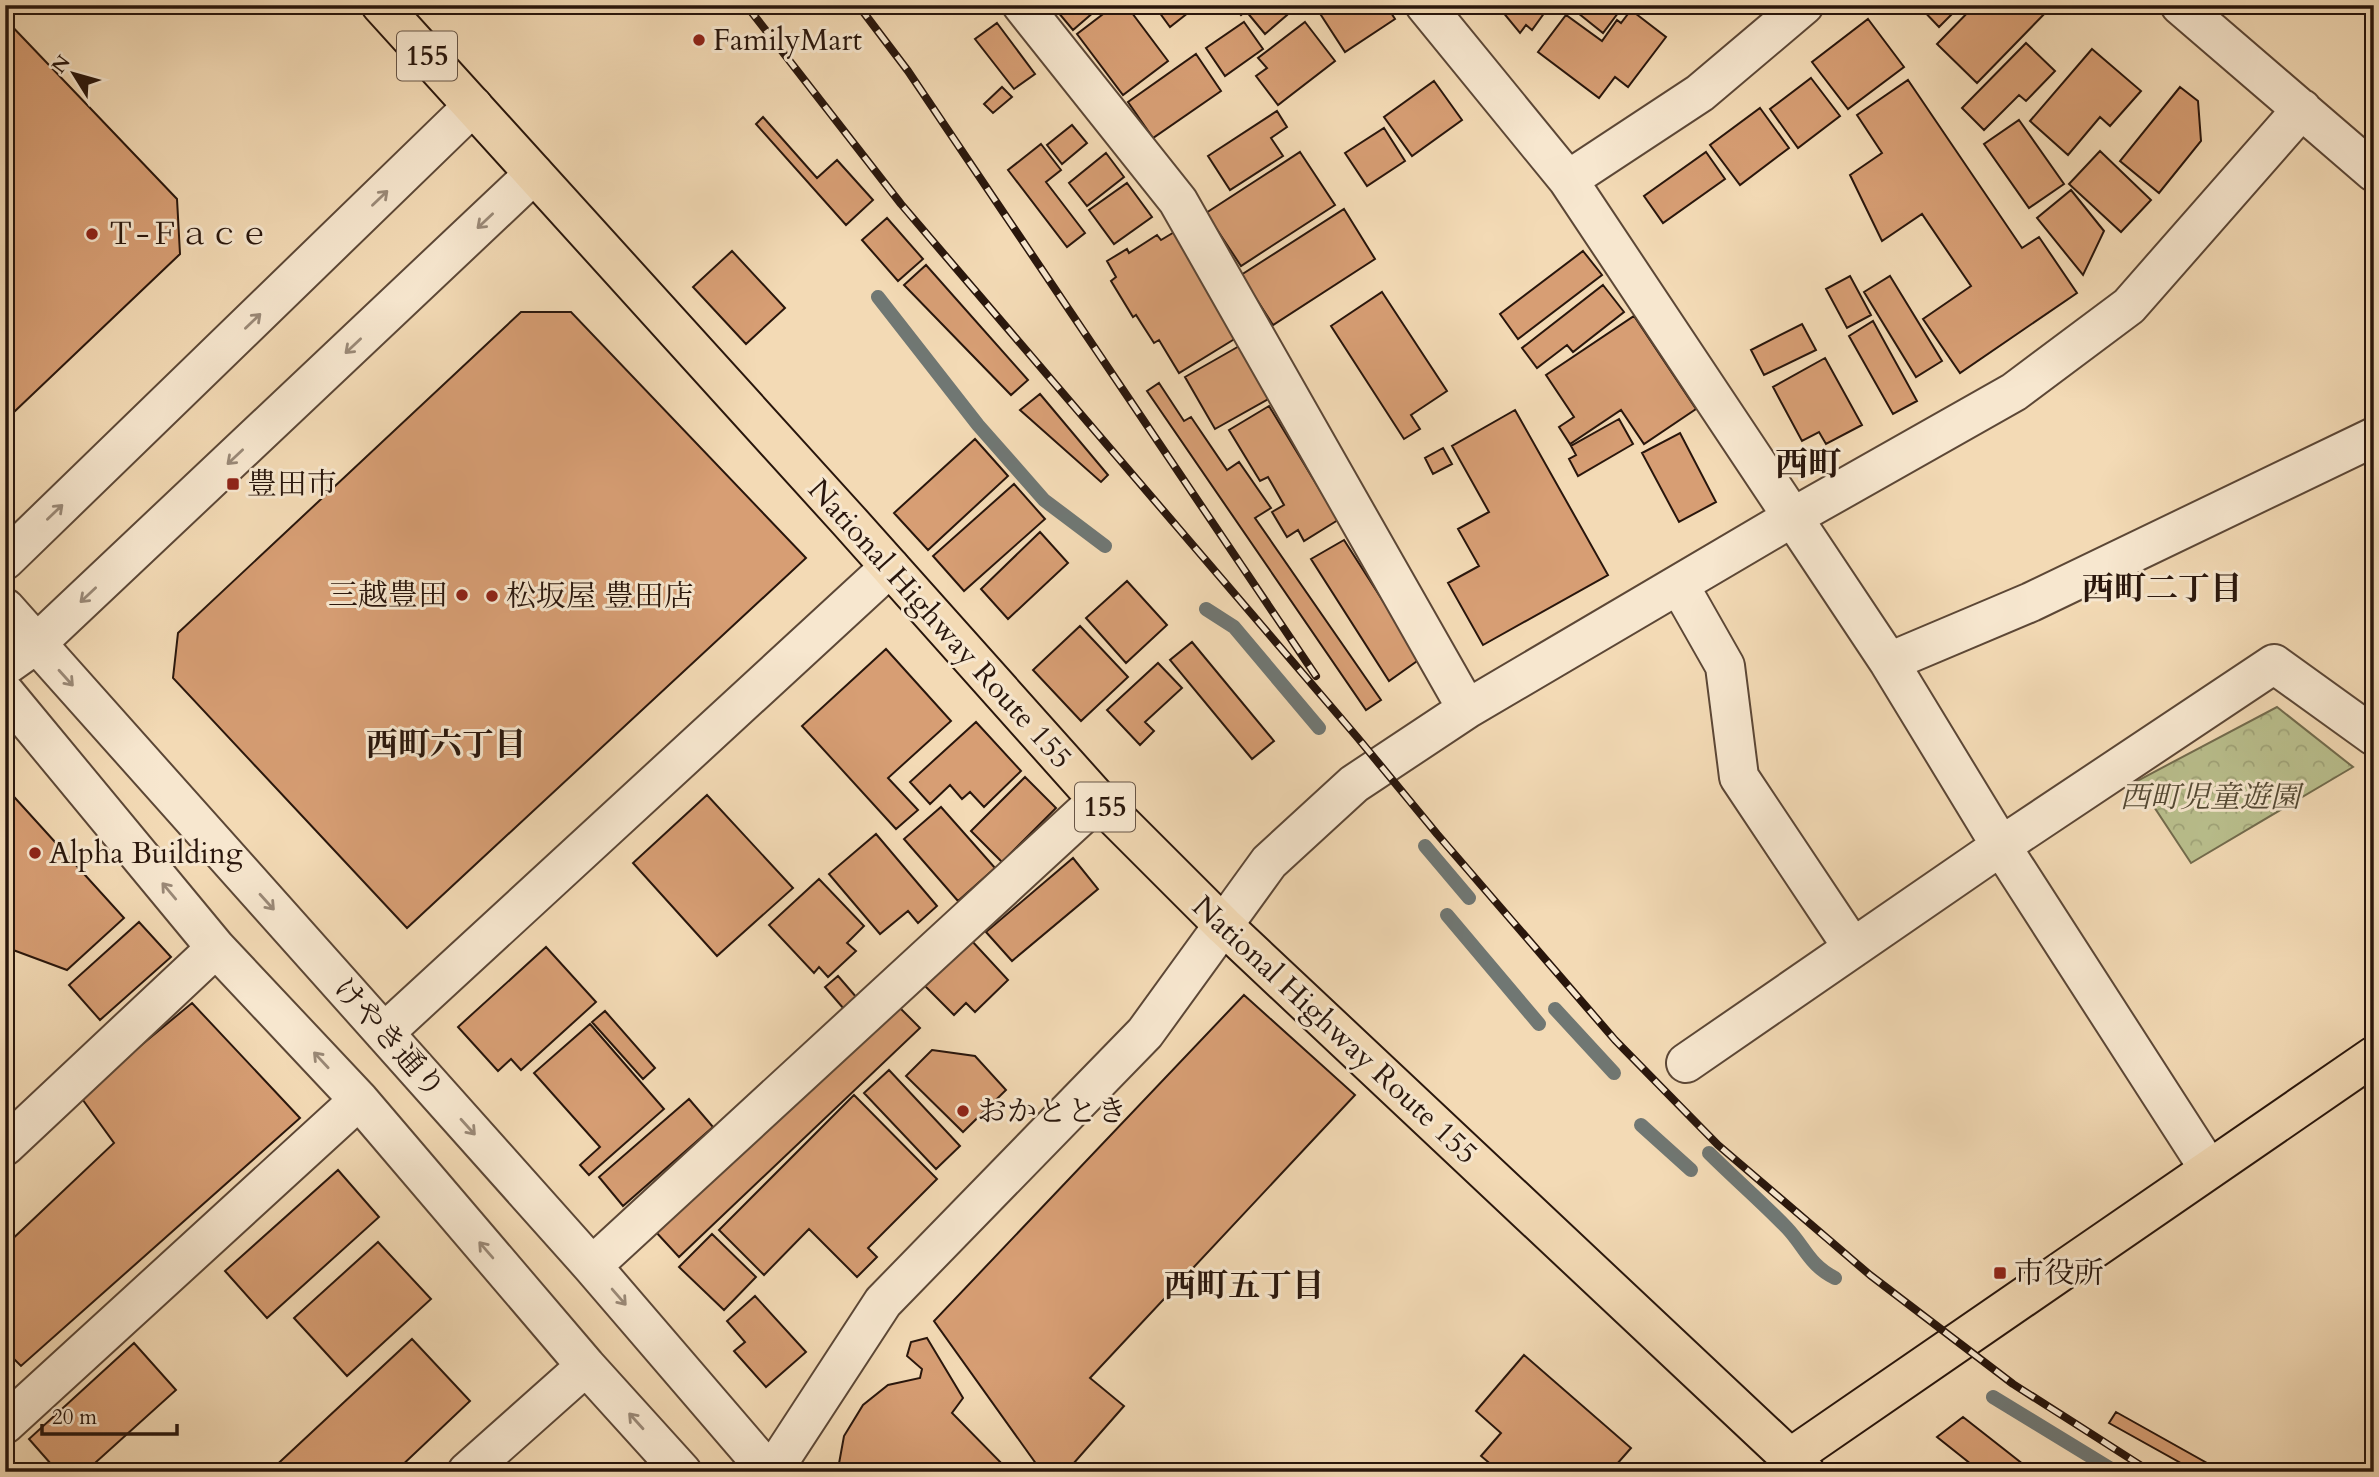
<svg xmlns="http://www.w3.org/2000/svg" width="2379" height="1477" viewBox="0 0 2379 1477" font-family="Cardo,'Noto Serif JP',serif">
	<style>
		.park { fill: url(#park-crowns); stroke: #726b4d; stroke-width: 2 }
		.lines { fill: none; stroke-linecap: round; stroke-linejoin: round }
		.stream { stroke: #707773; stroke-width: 14 }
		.building { fill: #d79e74; stroke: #29160c; stroke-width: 2 }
		.minor-casing { stroke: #5c4736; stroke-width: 42 }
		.highway-casing { stroke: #29160c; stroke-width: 42 }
		.minor { stroke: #f7e7cf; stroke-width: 38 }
		.highway { stroke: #f3dab5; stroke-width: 38 }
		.rail-casing { stroke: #29160c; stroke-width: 8 }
		.rail { stroke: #f7e7cf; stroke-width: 5; stroke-dasharray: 16; stroke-linecap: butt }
		.oneway { stroke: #9a8977 }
		.poi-dot { fill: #8f2418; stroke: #f7e7cf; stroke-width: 2.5 }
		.labels { text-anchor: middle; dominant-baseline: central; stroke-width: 6; stroke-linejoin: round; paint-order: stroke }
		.shield { fill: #f7e7cf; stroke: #675546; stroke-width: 2 }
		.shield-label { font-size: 28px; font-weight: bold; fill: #29160c }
		.poi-label { font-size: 30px; fill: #29160c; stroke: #f7e7cf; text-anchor: start }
		.street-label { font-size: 30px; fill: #29160c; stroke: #f7e7cf }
		.park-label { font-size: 30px; font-style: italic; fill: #544933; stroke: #f7e7cf }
		.neighbourhood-label { font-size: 32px; font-weight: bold; fill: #29160c; stroke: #f7e7cf }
		.quarter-label { font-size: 33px; font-weight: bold; fill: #29160c; stroke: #f7e7cf }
	</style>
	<defs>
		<pattern id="park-crowns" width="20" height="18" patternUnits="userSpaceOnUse" patternTransform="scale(1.75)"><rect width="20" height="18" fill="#bac08e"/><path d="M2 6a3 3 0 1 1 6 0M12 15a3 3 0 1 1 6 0" fill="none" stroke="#a0a479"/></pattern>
	</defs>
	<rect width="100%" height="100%" fill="#f3dab5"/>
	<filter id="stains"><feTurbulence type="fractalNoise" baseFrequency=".00286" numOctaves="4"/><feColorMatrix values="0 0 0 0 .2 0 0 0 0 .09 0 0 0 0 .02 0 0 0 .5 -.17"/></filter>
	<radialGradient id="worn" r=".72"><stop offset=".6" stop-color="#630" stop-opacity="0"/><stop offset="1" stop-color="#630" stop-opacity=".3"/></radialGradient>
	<path class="park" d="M2277,707L2353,767L2191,863L2137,781Z"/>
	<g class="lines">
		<path class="stream" d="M878,297L978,425L1044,500L1105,546
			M1206,609L1234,627L1319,728
			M1425,846L1469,898
			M1447,915L1539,1024
			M1555,1009L1614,1073
			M1641,1125L1691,1170
			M1709,1153C1734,1178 1762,1202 1787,1228C1805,1247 1809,1265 1835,1278
			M1993,1397L2111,1469"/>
	</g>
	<path class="building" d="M1052,5H1102L1073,30Z
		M1115,5H1126L1168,61L1123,95L1077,34Z
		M1154,5H1198L1170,27Z
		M1233,5H1279L1287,15L1265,34L1246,11L1241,15Z
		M1329,5H1386L1395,19L1345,52L1319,12Z
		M1497,5H1550L1532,30L1526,25L1520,33Z
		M1568,5H1624L1603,33Z
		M1918,5H1961L1939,27Z
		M1975,5H2053L1977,83L1937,44Z
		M1631,10L1666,37L1628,87L1615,77L1599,98L1538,52L1566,15L1602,41L1617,20L1621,23Z
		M5,19L177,199L180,254L14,412L5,413Z
		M1868,19L1904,67L1848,109L1812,62Z
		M1244,22L1263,49L1225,76L1206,48Z
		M1305,22L1335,61L1278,105L1256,76L1267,68L1258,58Z
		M997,23L1035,74L1014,89L975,39Z
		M2026,43L2055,71L2026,101L2019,95L1984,130L1962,108Z
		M2092,49L2141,91L2110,126L2100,117L2068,155L2030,121Z
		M1196,54L1221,91L1153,138L1128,102Z
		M1811,78L1840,116L1798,148L1770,109Z
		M1908,80L2022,248L2039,237L2077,293L1960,373L1923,319L1971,286L1922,214L1882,241L1850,175L1882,153L1857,115Z
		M1434,81L1462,120L1412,156L1384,117Z
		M1002,87L1012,97L993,113L984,104Z
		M2180,87L2198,101L2201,141L2159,193L2120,161Z
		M1760,108L1789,148L1740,185L1710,145Z
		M1277,111L1287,127L1271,138L1283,156L1230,190L1208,156Z
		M763,117L817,178L837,160L873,200L846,225L756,124Z
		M2019,120L2064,184L2029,208L1984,144Z
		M1072,125L1087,143L1062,164L1047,145Z
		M1384,128L1405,161L1367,186L1345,153Z
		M1041,144L1061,170L1046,182L1085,233L1067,247L1008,170Z
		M2100,151L2151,200L2121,232L2069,184Z
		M1300,152L1335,205L1241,266L1206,213Z
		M1706,152L1725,179L1663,223L1644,196Z
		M1106,153L1124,177L1087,206L1069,183Z
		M1127,183L1152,217L1114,244L1089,210Z
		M2071,190L2104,231L2083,275L2037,218Z
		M1344,209L1375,259L1273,325L1241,275Z
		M887,218L923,259L898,281L862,240Z
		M1176,231L1241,335L1179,373L1159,340L1154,343L1136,315L1133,317L1111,281L1116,277L1107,261L1127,249L1129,253L1157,235L1161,240Z
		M732,251L785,308L746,344L693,287Z
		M1583,251L1602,275L1518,339L1500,314Z
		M926,265L1028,380L1011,395L904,285Z
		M1850,276L1871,315L1847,328L1826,289Z
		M1890,276L1942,361L1916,377L1864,292Z
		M1603,285L1624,312L1573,352L1567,345L1537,368L1522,348Z
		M1382,292L1447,391L1411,415L1420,429L1404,439L1331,326Z
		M521,312H571L806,558L407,928L173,678L178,633Z
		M1634,316L1696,409L1644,444L1621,410L1570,444L1559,427L1574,417L1546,375Z
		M1873,321L1917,401L1893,414L1849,336Z
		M1802,324L1816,350L1764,375L1751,350Z
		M1241,345L1270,398L1215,429L1185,377Z
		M1825,358L1862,425L1826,444L1819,432L1802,441L1773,387Z
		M1159,383L1184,421L1191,417L1227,470L1239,462L1271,508L1255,518L1381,700L1366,710L1147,391Z
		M1040,394L1108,475L1101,482L1020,410Z
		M1269,406L1338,520L1304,541L1298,530L1287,537L1272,512L1284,505L1268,477L1260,481L1229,430Z
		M1515,410L1608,575L1483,645L1448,583L1479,566L1458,529L1489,512L1452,446Z
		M1619,419L1633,444L1578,476L1569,459L1576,455L1571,446Z
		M1680,433L1716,502L1679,522L1642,453Z
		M975,439L1008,476L928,550L894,513Z
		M1443,448L1452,464L1433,474L1425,458Z
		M1014,484L1045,519L964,591L933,556Z
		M1040,532L1068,563L1008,619L981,589Z
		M1344,540L1420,659L1389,681L1311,559Z
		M1127,581L1167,625L1126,663L1086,618Z
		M1080,626L1128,677L1081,721L1033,670Z
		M1192,642L1274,741L1252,759L1170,660Z
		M886,649L951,721L888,778L918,810L896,829L802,726Z
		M1158,663L1182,688L1145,722L1154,731L1140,745L1107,710Z
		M976,722L1021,771L984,807L970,792L962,799L950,785L930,804L910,782Z
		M1025,777L1056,808L1002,862L971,831Z
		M6,788L124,918L67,970L5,947Z
		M707,795L793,888L717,956L633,863Z
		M941,807L995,868L958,901L904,839Z
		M876,834L937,906L918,923L908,911L880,934L829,874Z
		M1073,858L1098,889L1012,961L986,932Z
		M819,879L864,926L847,943L856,951L828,977L819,967L814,973L769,925Z
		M139,922L171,957L100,1020L69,985Z
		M971,940L1008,980L975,1012L966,1003L954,1015L925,986Z
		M546,947L596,1002L521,1070L511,1059L498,1071L458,1027Z
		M838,976L857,998L844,1009L825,987Z
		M1244,995L1355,1095L1090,1378L1124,1406L1066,1472H1042L934,1321Z
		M192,1003L300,1118L21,1366L5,1350V1246L114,1143L80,1096Z
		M895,1003L920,1028L679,1257L655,1231Z
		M605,1011L655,1068L643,1079L592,1022Z
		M590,1024L664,1109L589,1175L580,1165L600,1147L534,1073Z
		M932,1050L975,1056L1006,1090L963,1132L906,1076Z
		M889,1070L960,1146L936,1169L864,1093Z
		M854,1095L937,1179L868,1248L877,1257L857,1277L809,1229L764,1275L719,1230Z
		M689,1099L713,1127L623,1206L599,1177Z
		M338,1170L379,1217L267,1318L225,1271Z
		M712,1234L756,1277L724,1310L679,1267Z
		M378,1242L431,1299L347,1376L294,1318Z
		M755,1296L806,1352L766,1387L734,1351L745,1342L727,1321Z
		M927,1338L963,1398L952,1413L1010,1472H841L838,1469L844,1436L863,1405L888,1385L920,1378L922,1369L907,1356L911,1342Z
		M412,1339L470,1401L395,1472H269Z
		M134,1343L176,1390L85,1472H58L29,1439Z
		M1524,1355L1631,1448L1610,1472H1500L1481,1456L1501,1433L1476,1411Z
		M2116,1412L2223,1472H2197L2109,1423Z
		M1963,1417L2033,1472H1981L1937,1437Z"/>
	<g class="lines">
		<g class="minor-casing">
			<path id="minor" d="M1022,5L1178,201L1467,709
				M1425,5L1568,180L1889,662L2001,846L2209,1169
				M2180,5L2374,172
				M1568,180L1700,93L1804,5
				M5,560L473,106
				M1679,585L1725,666L1739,777L1853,948
				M5,608L592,1266L769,1472
				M1889,662L2031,602L2374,437
				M5,666L36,644L534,174
				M5,693L216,948L359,1100L586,1366L682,1472
				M384,1033L890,567
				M1686,1063L2001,846L2274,664L2374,736
				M5,1146L216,948
				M592,1266L1098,800
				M5,1424L359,1100
				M467,1472L586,1366
				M772,1472L883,1302L1145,1033L1269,862L1354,784L1467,709L1793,517L2014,392L2129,306L2302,109"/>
		</g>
		<g class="highway-casing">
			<path id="highway" d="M381,5L848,520L1098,800L1224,926L1805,1472
				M1790,1458L2374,1056"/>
		</g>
		<use href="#minor" class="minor"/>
		<use href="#highway" class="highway"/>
		<g class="rail-casing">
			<path id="rail" d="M746,5L901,204L1357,737L1437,834L1615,1040L1718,1145L1870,1275L2013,1384L2151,1472
				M858,5L908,71L1316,676"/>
		</g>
		<use href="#rail" class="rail"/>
	</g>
	<defs><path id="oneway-shaft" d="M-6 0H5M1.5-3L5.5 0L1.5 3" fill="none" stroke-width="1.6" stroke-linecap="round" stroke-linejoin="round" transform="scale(1.75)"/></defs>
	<g class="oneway">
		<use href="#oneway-shaft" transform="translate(380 198) rotate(-44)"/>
		<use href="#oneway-shaft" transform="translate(485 221) rotate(137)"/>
		<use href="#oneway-shaft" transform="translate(253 321) rotate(-44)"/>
		<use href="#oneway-shaft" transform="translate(353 346) rotate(137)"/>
		<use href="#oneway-shaft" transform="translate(235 457) rotate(137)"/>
		<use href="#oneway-shaft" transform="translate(55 512) rotate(-44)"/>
		<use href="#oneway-shaft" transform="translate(88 595) rotate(137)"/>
		<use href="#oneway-shaft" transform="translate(66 678) rotate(48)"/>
		<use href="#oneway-shaft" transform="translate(169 891) rotate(-130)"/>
		<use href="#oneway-shaft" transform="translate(267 902) rotate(48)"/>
		<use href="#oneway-shaft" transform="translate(321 1060) rotate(-133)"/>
		<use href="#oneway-shaft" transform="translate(468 1127) rotate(48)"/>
		<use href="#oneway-shaft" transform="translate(486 1250) rotate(-131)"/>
		<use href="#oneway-shaft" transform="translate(619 1297) rotate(49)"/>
		<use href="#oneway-shaft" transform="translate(636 1421) rotate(-132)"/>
	</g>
	<g class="poi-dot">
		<circle cx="699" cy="40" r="7"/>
		<circle cx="92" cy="234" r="7"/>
		<rect x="226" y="477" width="14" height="14" rx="3.5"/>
		<circle cx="462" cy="595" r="7"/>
		<circle cx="492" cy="596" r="7"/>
		<circle cx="35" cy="853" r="7"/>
		<circle cx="963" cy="1111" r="7"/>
		<rect x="1993" y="1266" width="14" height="14" rx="3.5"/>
	</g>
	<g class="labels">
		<g class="shield">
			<rect x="397" y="31.5" width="60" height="49" rx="5"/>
			<rect x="1075" y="782.5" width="60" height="49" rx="5"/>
		</g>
		<g class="shield-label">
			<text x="427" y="56">155</text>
			<text x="1105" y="807">155</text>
		</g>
		<g class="poi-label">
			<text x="713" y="40">FamilyMart</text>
			<text x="106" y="234">Ｔ-Ｆａｃｅ</text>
			<text x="247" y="484">豊田市</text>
			<text x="448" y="595" text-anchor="end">三越豊田</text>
			<text x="506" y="596">松坂屋 豊田店</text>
			<text x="49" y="853">Alpha Building</text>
			<text x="977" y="1111">おかととき</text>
			<text x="2014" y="1273">市役所</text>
		</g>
		<g class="street-label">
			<text transform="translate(940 624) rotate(48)">National Highway Route 155</text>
			<text transform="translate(1335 1030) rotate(43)">National Highway Route 155</text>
			<text transform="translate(389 1038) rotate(48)">けやき通り</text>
		</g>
		<g class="park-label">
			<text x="2210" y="797">西町児童遊園</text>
		</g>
		<g class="neighbourhood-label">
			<text x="2162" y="589">西町二丁目</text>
			<text x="446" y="745">西町六丁目</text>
			<text x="1244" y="1286">西町五丁目</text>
		</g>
		<g class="quarter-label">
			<text x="1808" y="464">西町</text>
		</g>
	</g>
	<rect width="2379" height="1477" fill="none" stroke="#f3dab5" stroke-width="28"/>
	<rect x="7" y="7" width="2365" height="1463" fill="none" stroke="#29160c" stroke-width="3.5"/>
	<rect x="14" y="14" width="2351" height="1449" fill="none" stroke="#29160c" stroke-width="2"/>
	<g transform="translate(74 74) rotate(307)" stroke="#f7e7cf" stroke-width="5" paint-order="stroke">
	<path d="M0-5L12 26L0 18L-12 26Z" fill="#29160c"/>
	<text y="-10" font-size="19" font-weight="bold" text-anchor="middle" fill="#29160c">N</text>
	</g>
	<path d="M42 1424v10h135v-10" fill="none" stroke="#29160c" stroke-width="3.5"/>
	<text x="52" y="1424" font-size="21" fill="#29160c" stroke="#f7e7cf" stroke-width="5" paint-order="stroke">20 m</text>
	<rect width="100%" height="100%" filter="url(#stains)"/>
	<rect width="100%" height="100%" fill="url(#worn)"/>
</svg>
